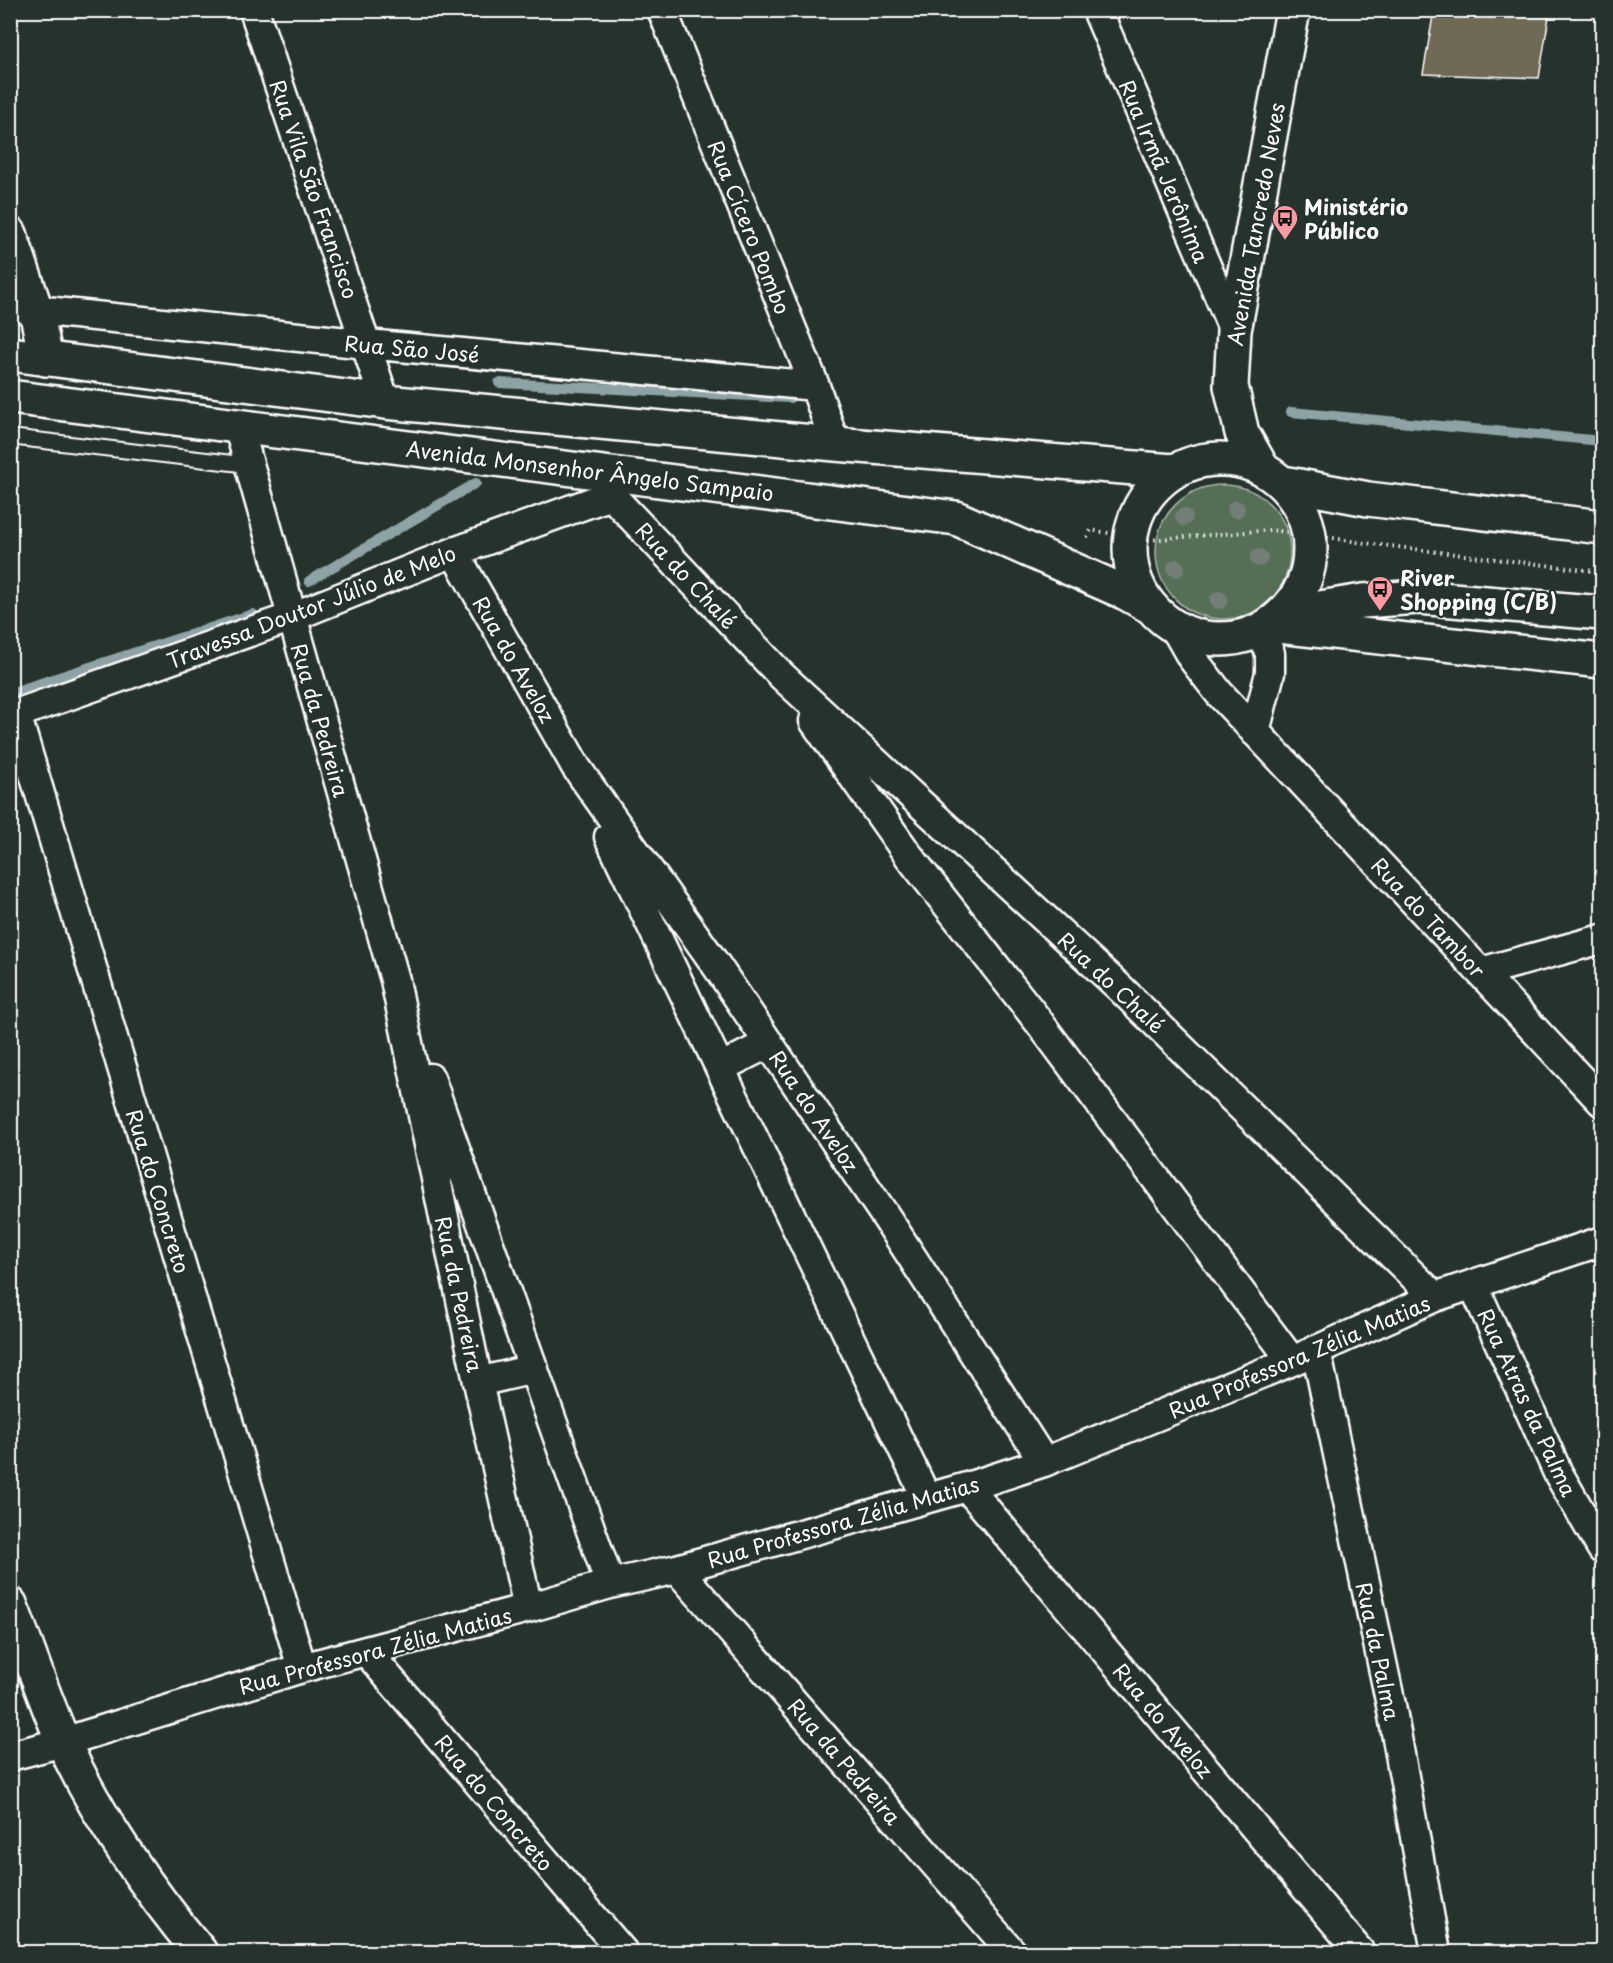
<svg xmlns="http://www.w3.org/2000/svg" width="1613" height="1963" viewBox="0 0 1613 1963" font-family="'Playpen Sans',sans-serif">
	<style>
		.green { fill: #556e54; stroke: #aab6aa; stroke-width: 1.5 }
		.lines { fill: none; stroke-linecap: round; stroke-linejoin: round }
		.stream { stroke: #8fa3a6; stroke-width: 10 }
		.building { fill: #6f6957; stroke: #fff; stroke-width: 1.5 }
		.lane-casing { stroke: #fff; stroke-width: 18 }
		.street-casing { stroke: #fff; stroke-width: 33 }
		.secondary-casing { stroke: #fff; stroke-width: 38 }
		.primary-casing { stroke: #fff; stroke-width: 38 }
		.path { stroke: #fff; stroke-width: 4; stroke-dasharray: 1.5 4.5; stroke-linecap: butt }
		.lane { stroke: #26332d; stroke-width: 14 }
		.street { stroke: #26332d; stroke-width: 28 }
		.secondary { stroke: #26332d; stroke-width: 33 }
		.primary { stroke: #26332d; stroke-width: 33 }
		.tree { fill: #737f76 }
		.labels { text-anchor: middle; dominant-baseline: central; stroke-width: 4.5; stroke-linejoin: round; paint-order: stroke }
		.street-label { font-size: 21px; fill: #fff; stroke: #26332d }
		.poi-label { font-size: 21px; font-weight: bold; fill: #fff; stroke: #26332d; text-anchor: start }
	</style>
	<rect width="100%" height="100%" fill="#26332d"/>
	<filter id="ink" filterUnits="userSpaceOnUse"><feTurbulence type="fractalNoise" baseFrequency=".0167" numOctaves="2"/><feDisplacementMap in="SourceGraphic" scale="12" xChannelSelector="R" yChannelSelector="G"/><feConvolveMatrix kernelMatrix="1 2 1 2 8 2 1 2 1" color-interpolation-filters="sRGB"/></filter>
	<g filter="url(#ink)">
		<path class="green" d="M1156 552a67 67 0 1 1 134 0a67 67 0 1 1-134 0Z"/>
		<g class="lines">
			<path class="stream" d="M499,383L790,398
				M1291,412L1602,441
				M309,581L476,483
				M10,693L253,614"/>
		</g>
		<path class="building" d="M1434,10H1550L1539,78L1423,74Z"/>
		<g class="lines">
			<g class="lane-casing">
				<path id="lane" d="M10,437L249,465"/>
			</g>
			<g class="street-casing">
				<path id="street" d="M254,10L385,402
					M662,10L815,386L835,444
					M1097,10L1234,331
					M10,306L36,310L367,344L815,386
					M238,425L395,980L478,1382L528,1608
					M598,472L611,495L781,675L1120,988L1435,1297
					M454,552L576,767L716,965L888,1220L1044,1462
					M1175,628L1192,658L1219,693L1602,1102
					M16,714L302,1668
					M10,716L292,617L454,552L611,495
					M814,721L909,856L1039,1022L1292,1361
					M1255,732L1270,673V653L1259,630
					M609,837L926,1497
					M1481,972L1602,939
					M720,1068L769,1043
					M430,1078L610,1584
					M1473,1284L1558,1473L1602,1549
					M1316,1350L1391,1705L1436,1952
					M478,1382L534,1369
					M967,1487L1360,1952
					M677,1569L1012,1952
					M366,1651L623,1952
					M10,1756L63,1742L302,1668L528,1608L610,1584L677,1569L967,1487L1044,1462L1292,1361L1435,1297L1602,1241"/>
			</g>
			<g class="secondary-casing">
				<path id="secondary" d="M10,234L36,310L46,359
					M1262,468L1242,433L1231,386L1234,331L1293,10
					M1269,625L1602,661
					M10,1604C28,1649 43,1696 63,1741C95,1814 149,1891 200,1952"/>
			</g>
			<g class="primary-casing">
				<path id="primary" d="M10,354L385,402L835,444L1173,471
					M10,397L956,518L1126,593L1151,607
					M1130 549a90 90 0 1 1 180 0a90 90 0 1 1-180 0Z
					M1283,483L1368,499L1602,527
					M1283,614L1363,601L1418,597L1602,613"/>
			</g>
			<path class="path" d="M1087,537L1091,530L1149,540L1270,530L1309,534L1357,542L1602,572"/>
			<use href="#lane" class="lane"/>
			<use href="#street" class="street"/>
			<use href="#secondary" class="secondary"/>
			<use href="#primary" class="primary"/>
		</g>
		<g class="tree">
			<circle cx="1236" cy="509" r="9"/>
			<circle cx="1184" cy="517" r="9"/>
			<circle cx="1259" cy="558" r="9"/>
			<circle cx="1176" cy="568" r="9"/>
			<circle cx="1219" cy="600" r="9"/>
		</g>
	</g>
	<defs>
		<g id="bus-pin" transform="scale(1.35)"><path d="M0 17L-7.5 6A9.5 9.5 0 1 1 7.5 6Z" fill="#ff9aa2" stroke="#26332d"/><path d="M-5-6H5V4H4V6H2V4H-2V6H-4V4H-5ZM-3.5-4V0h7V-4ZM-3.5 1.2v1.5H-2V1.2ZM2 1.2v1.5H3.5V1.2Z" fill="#111"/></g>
	</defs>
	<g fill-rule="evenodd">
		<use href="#bus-pin" x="1285" y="218"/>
		<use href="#bus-pin" x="1380" y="589"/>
	</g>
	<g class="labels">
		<g class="street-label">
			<text transform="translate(1165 171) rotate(67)">Rua Irmã Jerônima</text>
			<text transform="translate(315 189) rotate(71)">Rua Vila São Francisco</text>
			<text transform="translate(1255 224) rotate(-80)">Avenida Tancredo Neves</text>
			<text transform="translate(750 227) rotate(68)">Rua Cícero Pombo</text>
			<text transform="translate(412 348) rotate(5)">Rua São José</text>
			<text transform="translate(590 470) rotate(7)">Avenida Monsenhor Ângelo Sampaio</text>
			<text transform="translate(687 575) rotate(47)">Rua do Chalé</text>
			<text transform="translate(311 606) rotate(-21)">Travessa Doutor Júlio de Melo</text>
			<text transform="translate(515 659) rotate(60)">Rua do Aveloz</text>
			<text transform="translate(321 720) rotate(74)">Rua da Pedreira</text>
			<text transform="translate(1429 917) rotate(47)">Rua do Tambor</text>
			<text transform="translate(1112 982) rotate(43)">Rua do Chalé</text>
			<text transform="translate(815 1111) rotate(56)">Rua do Aveloz</text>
			<text transform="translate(159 1191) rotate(73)">Rua do Concreto</text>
			<text transform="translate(460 1294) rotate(78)">Rua da Pedreira</text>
			<text transform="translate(1299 1356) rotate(-23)">Rua Professora Zélia Matias</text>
			<text transform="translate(1528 1402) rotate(65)">Rua Atras da Palma</text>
			<text transform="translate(843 1521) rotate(-16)">Rua Professora Zélia Matias</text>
			<text transform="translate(375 1650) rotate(-15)">Rua Professora Zélia Matias</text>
			<text transform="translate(1379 1651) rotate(78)">Rua da Palma</text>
			<text transform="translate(1164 1720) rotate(50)">Rua do Aveloz</text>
			<text transform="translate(845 1761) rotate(49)">Rua da Pedreira</text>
			<text transform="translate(495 1802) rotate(50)">Rua do Concreto</text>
		</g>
		<g class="poi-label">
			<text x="1304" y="206">Ministério<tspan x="1304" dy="24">Público</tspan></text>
			<text x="1400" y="577">River<tspan x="1400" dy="24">Shopping (C/B)</tspan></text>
		</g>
	</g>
	<rect width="1613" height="1963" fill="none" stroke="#26332d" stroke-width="36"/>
	<rect x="18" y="18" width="1577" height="1927" fill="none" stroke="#fff" stroke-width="2" filter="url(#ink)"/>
</svg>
